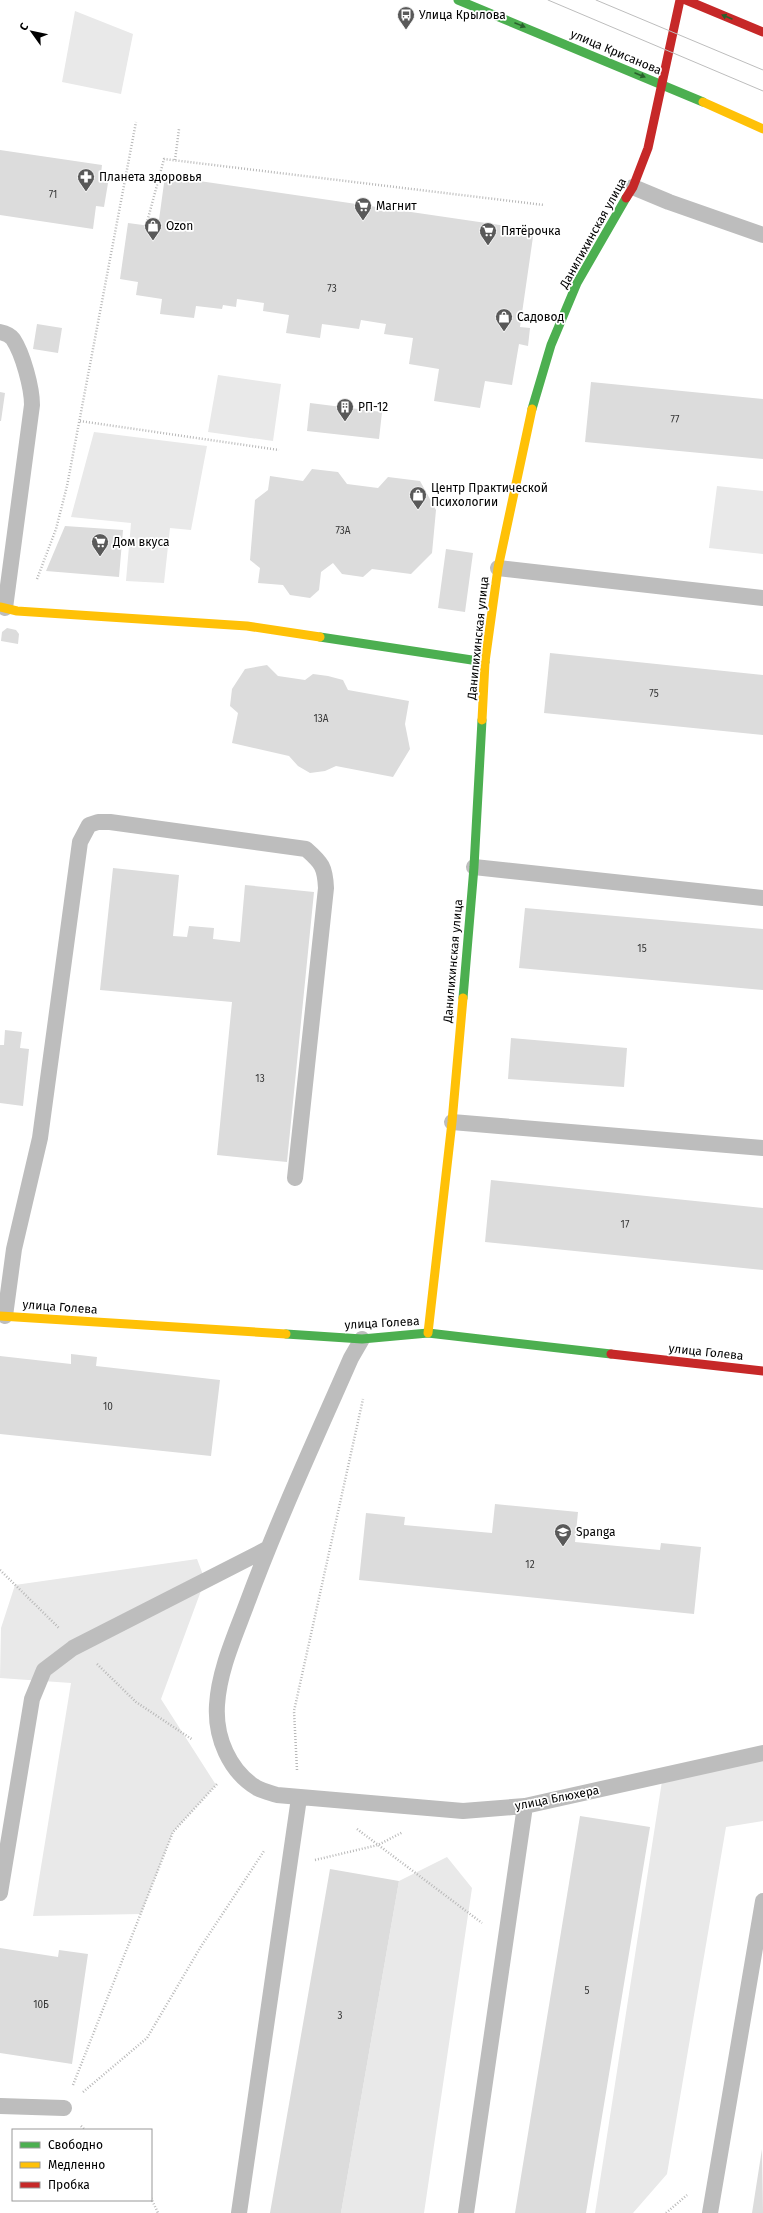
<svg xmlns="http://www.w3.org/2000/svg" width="763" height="2213" viewBox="0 0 763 2213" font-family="'Fira Sans',sans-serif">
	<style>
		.green { fill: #e9e9e9 }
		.building { fill: #dcdcdc }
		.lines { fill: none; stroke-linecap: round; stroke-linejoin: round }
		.path { stroke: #b8b8b8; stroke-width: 2.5; stroke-dasharray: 1 2; stroke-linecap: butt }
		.lane { stroke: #bdbdbd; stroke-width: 16 }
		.fast { stroke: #4caf50; stroke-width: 9 }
		.slow { stroke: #ffc107; stroke-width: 9 }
		.jam { stroke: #c62828; stroke-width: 9 }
		.tram { stroke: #bdbdbd; stroke-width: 1 }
		.oneway { fill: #2a602c }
		.labels { text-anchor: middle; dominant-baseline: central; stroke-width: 3.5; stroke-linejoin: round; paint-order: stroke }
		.number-label { font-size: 10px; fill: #373737 }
		.poi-label { font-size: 12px; fill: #000; stroke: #fff; text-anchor: start }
		.street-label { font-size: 12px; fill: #000; stroke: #fff }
	</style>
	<rect width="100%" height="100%" fill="#fff"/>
	<path class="green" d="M75,11L133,34L121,94L62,82Z
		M218,375L281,384L273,441L208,432Z
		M94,432L207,446L191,530L170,528L164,583L126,581L131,523L71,517Z
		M717,486L763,491V554L709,548Z
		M197,1559L205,1580L161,1699L216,1785L173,1832L141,1914L33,1916L71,1683L0,1678L1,1628L15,1585Z
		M763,1754V1821L726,1827L667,2174L633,2213H595L662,1781Z
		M447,1857L472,1888L424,2213H341L399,1881Z"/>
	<path class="building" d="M0,150L102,165L100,182L108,183L104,207L96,206L93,229L0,215Z
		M165,176L534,230L520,327L530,328L528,346L519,344L512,385L485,381L480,408L434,401L439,369L409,364L413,338L384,334L386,324L361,320L359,329L322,324L320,338L286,333L289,315L263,311L264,303L237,299L236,307L223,305L222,309L196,306L194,318L160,314L162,299L136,295L138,282L120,279L128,223L158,227Z
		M37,324L62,328L58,353L33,349Z
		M591,382L763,399V459L585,442Z
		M0,392L5,393L1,421H0Z
		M310,403L382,412L379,439L307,431Z
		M312,469L338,472L347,484L378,488L388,477L420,481L436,510L432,553L411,574L372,569L363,577L342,574L333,563L321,572L319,590L310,598L290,595L283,585L258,583L260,568L250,560L255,500L268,490L270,476L303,481Z
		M65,526L123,530L119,577L46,571Z
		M446,549L473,553L465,612L438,608Z
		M7,628L16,630L19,634L18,644L1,641L2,632Z
		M550,653L763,675V735L544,713Z
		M267,665L278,676L305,680L313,674L328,676L343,680L348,690L409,701L405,724L410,749L393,777L336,766L325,771L310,773L298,766L289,756L232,743L238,713L230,706L232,689L245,669Z
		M113,868L179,875L173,936L187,937L189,926L214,928L213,939L240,942L245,885L314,892L287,1162L217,1155L232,1002L100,990Z
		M525,908L763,929V990L519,968Z
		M5,1030L22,1032L20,1048L29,1049L23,1106L0,1103V1045H4Z
		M511,1038L627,1048L624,1087L508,1079Z
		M491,1180L763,1208V1270L485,1242Z
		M71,1354L97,1357L96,1366L220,1380L211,1456L0,1434V1356L71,1364Z
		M495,1504L578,1512L575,1542L660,1550L661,1543L701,1547L694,1614L359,1580L366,1513L405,1517L404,1525L492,1533Z
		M580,1816L650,1827L586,2213H515Z
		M330,1869L399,1881L341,2213H270Z
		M0,1948L58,1957L59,1950L88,1954L72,2064L0,2053Z
		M762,2149L763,2213H752Z"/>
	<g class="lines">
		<path class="path" d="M175,160L179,129
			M146,226L164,159L544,205
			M80,421L279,450
			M37,579L56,529L67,486L136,122
			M0,1570L59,1628
			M97,1664L136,1702L193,1740
			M297,1770L294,1711L363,1399
			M357,1829L482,1923
			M315,1860L378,1845L403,1832
			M73,2085L173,1832L217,1784
			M83,2092L147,2038L200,1948L264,1851
			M81,2126L85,2130
			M151,2198L158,2213
			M666,2213L687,2195"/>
		<path class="lane" d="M633,187L669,202L763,235
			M0,332C5,333 10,335 13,339C23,354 32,388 32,405L5,608
			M498,568L763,598
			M474,867L763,898
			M452,1122L763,1148
			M5,1316L14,1249L40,1138L80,842L89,825L98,822H110L306,849C322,863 325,867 326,888L295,1178
			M362,1339L351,1358C315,1440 277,1522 246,1606C234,1638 219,1671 217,1705C215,1737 229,1771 257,1788C263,1791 271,1793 277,1795L463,1811L525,1806L763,1753
			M0,1893L32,1699L44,1670L73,1648L267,1549
			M0,2106L64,2108
			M239,2213L299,1798
			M466,2213L525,1806
			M710,2213L763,1901"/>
		<path class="fast" d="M458,0L703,102
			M532,409L551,345L577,283L626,198
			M320,637L485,662
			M463,998L474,867L482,720
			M286,1334L362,1339L428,1333L611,1354"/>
		<path class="slow" d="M703,102L763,129
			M0,607L17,611L247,626L320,637
			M482,720L485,662L498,568L532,409
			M0,1316L286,1334
			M428,1333L452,1122L463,998"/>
		<path class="jam" d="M686,0L763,32
			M626,198L633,187L648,148L680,0
			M611,1354L763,1371"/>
		<path class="tram" d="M548,0L763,91
			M596,0L763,70"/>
	</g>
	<defs><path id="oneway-solid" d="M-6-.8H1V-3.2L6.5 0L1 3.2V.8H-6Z"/></defs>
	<g class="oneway">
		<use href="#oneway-solid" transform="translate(727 17) rotate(-157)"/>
		<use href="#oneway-solid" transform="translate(520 25) rotate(22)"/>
		<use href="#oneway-solid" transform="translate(640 75) rotate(23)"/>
	</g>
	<defs>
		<g id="bus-pin" transform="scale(0.9)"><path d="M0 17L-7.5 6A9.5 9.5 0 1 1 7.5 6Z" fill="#595959" stroke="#fff"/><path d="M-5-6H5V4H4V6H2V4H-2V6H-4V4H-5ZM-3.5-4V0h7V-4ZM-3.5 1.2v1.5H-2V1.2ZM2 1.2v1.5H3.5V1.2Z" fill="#fff"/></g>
		<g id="pharmacy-pin" transform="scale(0.9)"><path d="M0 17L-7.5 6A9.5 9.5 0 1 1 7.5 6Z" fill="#595959" stroke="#fff"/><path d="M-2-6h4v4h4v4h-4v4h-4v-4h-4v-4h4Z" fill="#fff"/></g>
		<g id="supermarket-pin" transform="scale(0.9)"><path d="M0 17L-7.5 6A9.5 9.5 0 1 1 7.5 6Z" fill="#595959" stroke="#fff"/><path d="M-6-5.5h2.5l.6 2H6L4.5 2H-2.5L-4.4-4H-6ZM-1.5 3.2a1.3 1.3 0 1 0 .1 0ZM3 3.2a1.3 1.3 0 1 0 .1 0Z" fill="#fff"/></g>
		<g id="shop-pin" transform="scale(0.9)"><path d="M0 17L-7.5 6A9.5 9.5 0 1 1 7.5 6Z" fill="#595959" stroke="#fff"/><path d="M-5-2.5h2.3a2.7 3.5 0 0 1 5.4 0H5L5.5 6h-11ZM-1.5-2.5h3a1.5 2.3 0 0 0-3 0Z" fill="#fff"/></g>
		<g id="building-pin" transform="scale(0.9)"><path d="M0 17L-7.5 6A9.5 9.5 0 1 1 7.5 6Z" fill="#595959" stroke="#fff"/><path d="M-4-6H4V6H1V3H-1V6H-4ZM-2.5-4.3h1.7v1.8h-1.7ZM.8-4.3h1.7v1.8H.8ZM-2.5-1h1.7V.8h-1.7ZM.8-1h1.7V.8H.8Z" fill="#fff"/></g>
		<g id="school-pin" transform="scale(0.9)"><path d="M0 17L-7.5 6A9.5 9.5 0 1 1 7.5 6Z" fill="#595959" stroke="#fff"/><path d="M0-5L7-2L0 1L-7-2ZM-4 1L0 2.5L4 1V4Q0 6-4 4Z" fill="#fff"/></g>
	</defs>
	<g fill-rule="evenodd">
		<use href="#bus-pin" x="406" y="15"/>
		<use href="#pharmacy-pin" x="86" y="177"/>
		<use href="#supermarket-pin" x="363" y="206"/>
		<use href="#shop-pin" x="153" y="226"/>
		<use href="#supermarket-pin" x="488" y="231"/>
		<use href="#shop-pin" x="504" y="317"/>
		<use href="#building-pin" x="345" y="407"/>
		<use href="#shop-pin" x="418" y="495"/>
		<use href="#supermarket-pin" x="100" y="542"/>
		<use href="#school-pin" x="563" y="1532"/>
	</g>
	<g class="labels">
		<g class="number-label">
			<text x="53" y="195">71</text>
			<text x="332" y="289">73</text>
			<text x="675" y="420">77</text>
			<text x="343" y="531">73А</text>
			<text x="654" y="694">75</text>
			<text x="321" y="719">13А</text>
			<text x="642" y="949">15</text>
			<text x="260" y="1079">13</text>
			<text x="625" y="1225">17</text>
			<text x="108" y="1407">10</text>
			<text x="530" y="1565">12</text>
			<text x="587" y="1991">5</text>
			<text x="41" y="2005">10Б</text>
			<text x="340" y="2016">3</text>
		</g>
		<g class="poi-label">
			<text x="419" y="15">Улица Крылова</text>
			<text x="99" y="177">Планета здоровья</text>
			<text x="376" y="206">Магнит</text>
			<text x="166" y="226">Ozon</text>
			<text x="501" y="231">Пятёрочка</text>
			<text x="517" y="317">Садовод</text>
			<text x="358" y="407">РП-12</text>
			<text x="431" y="488">Центр Практической<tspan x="431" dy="14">Психологии</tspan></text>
			<text x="113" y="542">Дом вкуса</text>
			<text x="576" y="1532">Spanga</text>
		</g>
		<g class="street-label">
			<text transform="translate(616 52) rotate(23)">улица Крисанова</text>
			<text transform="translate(593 233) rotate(-61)">Данилихинская улица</text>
			<text transform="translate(478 638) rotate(-84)">Данилихинская улица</text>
			<text transform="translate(453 961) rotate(-85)">Данилихинская улица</text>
			<text transform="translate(60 1307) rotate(4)">улица Голева</text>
			<text transform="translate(382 1323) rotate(-3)">улица Голева</text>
			<text transform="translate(706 1352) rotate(6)">улица Голева</text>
			<text transform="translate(557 1798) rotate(-11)">улица Блюхера</text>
		</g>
	</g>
	<rect x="12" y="2129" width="140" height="72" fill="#ffffff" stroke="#999999"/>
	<rect x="20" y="2142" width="20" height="6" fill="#4caf50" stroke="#999999"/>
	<text x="48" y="2149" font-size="12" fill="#000000">Свободно</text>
	<rect x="20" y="2162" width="20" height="6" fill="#ffc107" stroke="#999999"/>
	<text x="48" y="2169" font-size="12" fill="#000000">Медленно</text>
	<rect x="20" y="2182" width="20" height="6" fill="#c62828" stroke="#999999"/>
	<text x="48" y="2189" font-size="12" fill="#000000">Пробка</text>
	<g transform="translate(32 32) rotate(303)" stroke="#ffffff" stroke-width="3" paint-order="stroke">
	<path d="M0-3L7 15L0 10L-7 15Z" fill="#000000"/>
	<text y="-6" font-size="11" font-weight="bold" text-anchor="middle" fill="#000000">С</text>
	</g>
</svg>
